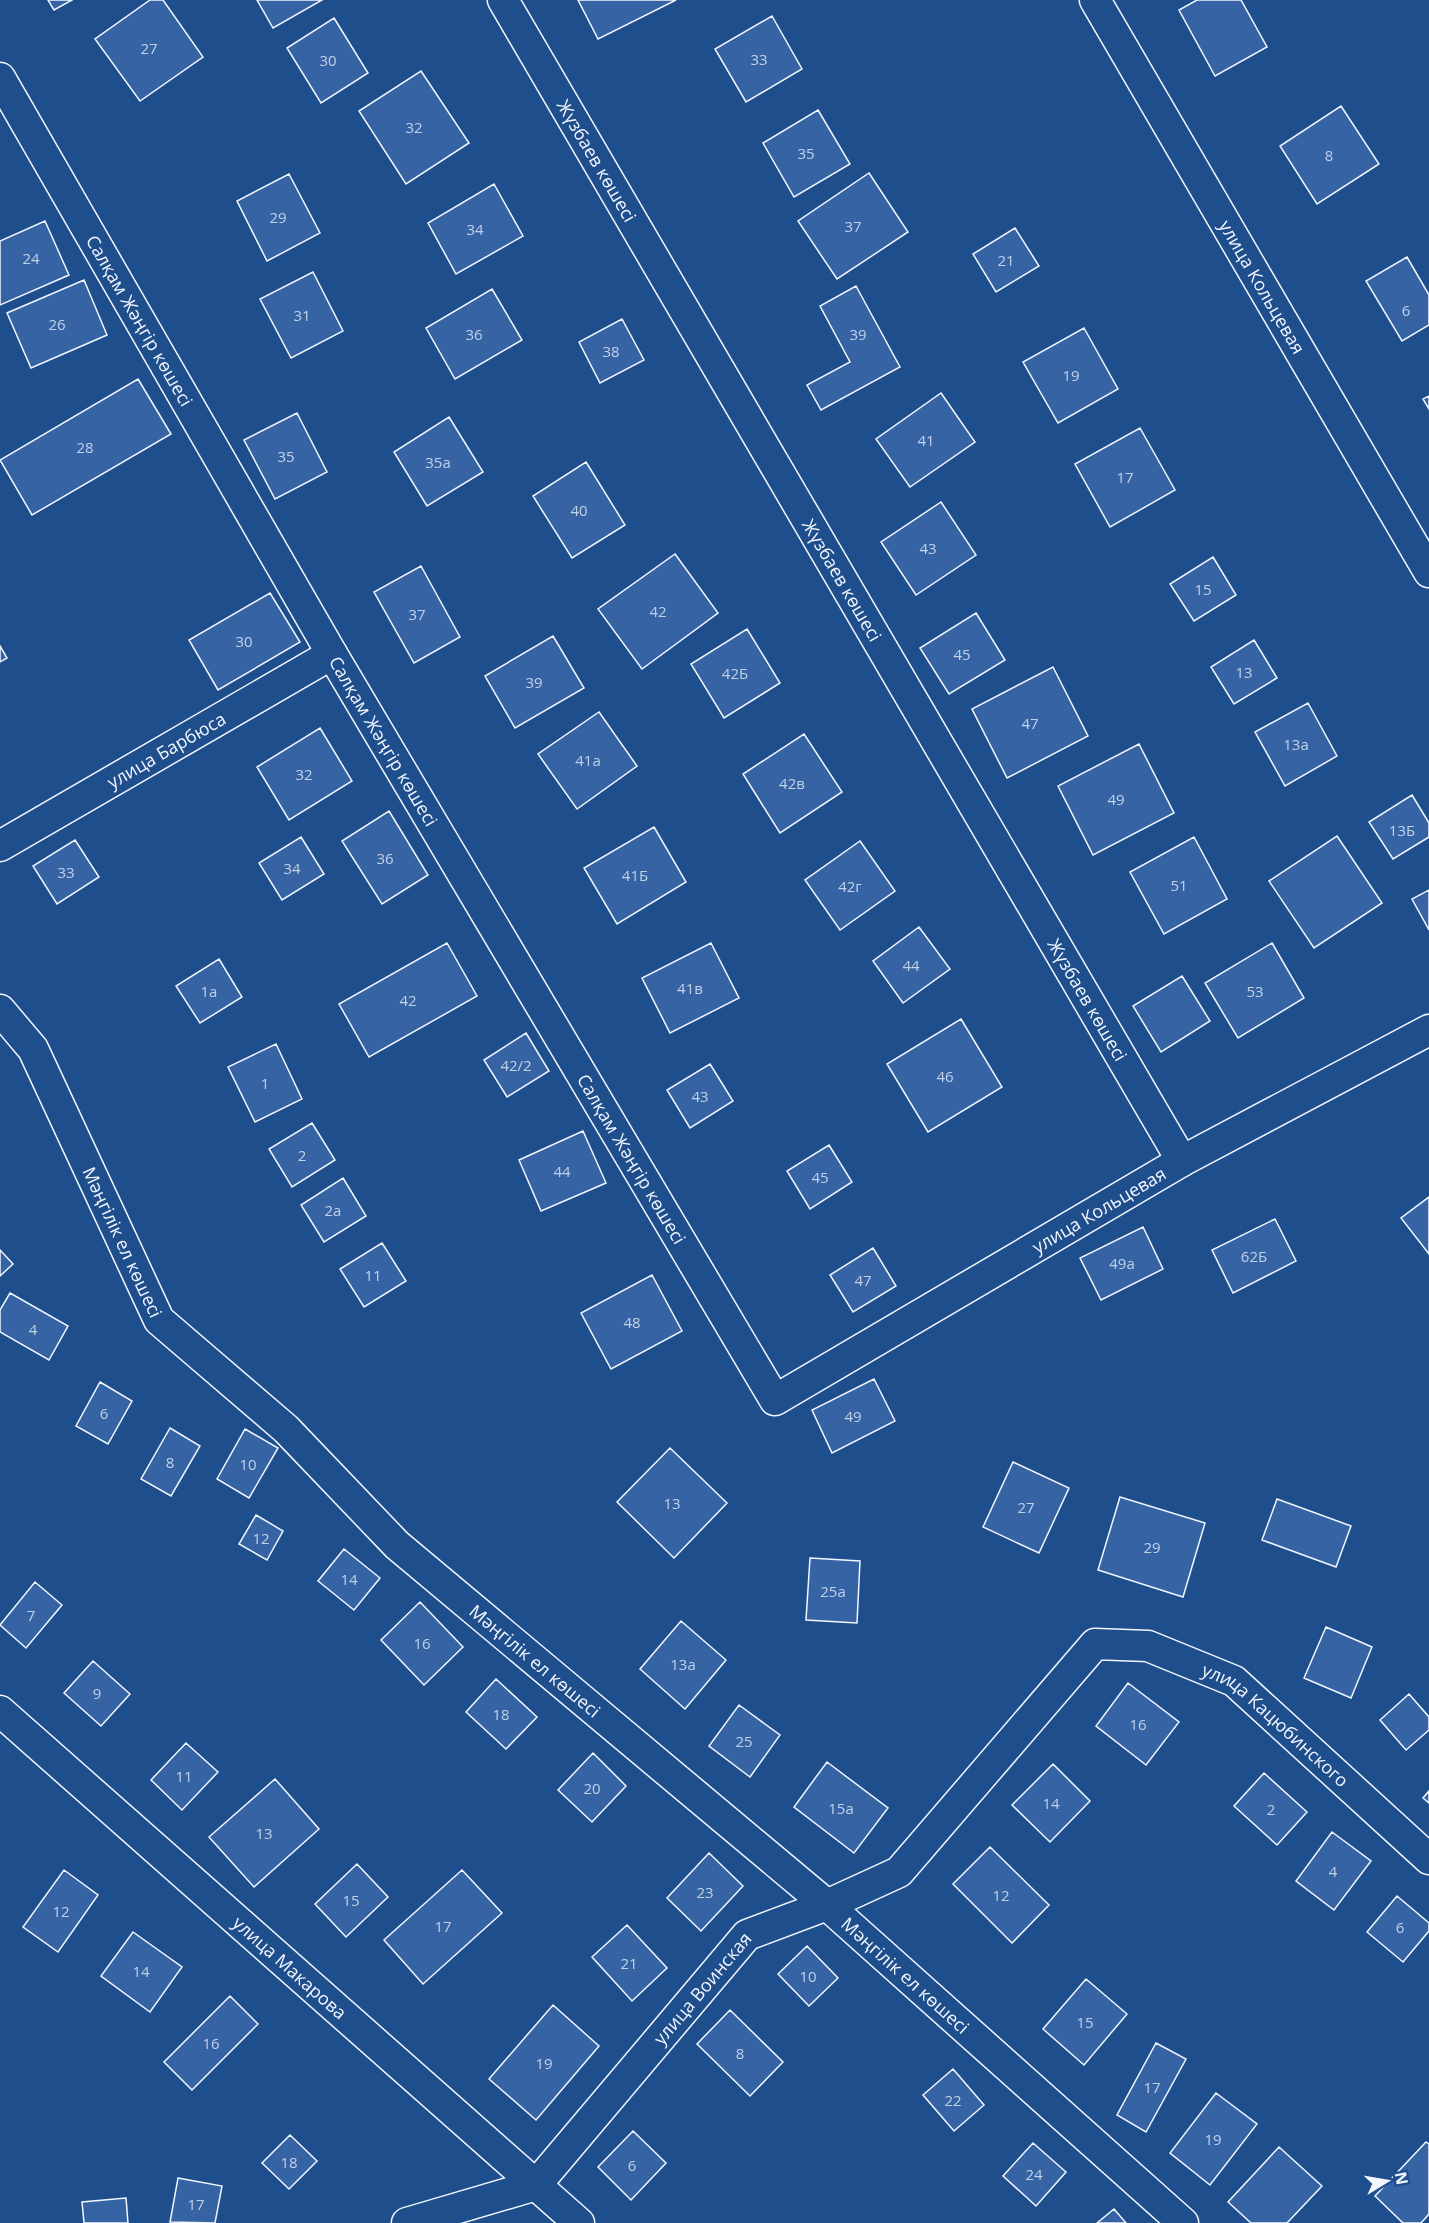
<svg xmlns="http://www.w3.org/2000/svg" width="1429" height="2223" viewBox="0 0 1429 2223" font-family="'Open Sans',sans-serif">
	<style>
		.building { fill: #3563a3; stroke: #f2f6ff; stroke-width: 1.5 }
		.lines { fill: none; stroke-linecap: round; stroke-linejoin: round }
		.street-casing { stroke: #f2f6ff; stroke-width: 33 }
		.street { stroke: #1f4e8c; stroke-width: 30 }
		.labels { text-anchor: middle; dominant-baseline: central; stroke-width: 4.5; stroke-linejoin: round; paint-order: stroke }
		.number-label { font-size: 15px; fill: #c3d1e8 }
		.street-label { font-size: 18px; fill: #f2f6ff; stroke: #1f4e8c }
	</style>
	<rect width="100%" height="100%" fill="#1f4e8c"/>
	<path class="building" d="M48,0H72L54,10Z
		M150,0H163L203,57L140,101L95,39Z
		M257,0H322L273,28Z
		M578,0H676L598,39Z
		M1197,0H1241L1267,47L1215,76L1179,10Z
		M772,16L802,69L746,102L715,49Z
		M334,18L368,73L321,103L287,48Z
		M421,71L469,143L406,184L359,111Z
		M1341,106L1379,164L1317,204L1280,146Z
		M818,110L850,164L794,197L763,143Z
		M869,173L908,232L837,279L798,221Z
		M289,174L320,233L267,261L237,201Z
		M494,184L523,236L456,274L428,223Z
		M45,221L69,275L0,305V241Z
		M1015,228L1039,266L996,292L973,254Z
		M1407,257L1429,295V325L1402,341L1366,281Z
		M313,272L343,331L291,358L260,299Z
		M84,280L107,335L31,368L7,313Z
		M856,286L900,367L821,410L807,385L850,362L820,306Z
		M492,289L522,340L455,379L426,328Z
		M622,319L644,360L600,383L579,342Z
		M1084,328L1118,389L1058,423L1023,362Z
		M138,379L171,434L32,515L0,460Z
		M941,393L975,442L910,487L876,439Z
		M1429,396V409L1423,399Z
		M297,413L327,472L275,499L244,440Z
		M449,417L483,472L427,506L394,452Z
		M1140,428L1175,490L1110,527L1075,464Z
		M586,462L625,525L572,558L533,496Z
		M941,502L976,555L916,595L881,542Z
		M675,554L718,613L642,669L598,609Z
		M1213,557L1236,595L1194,621L1170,584Z
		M421,566L460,637L414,663L374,592Z
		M270,593L300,642L218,690L189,640Z
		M976,613L1005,660L949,694L920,648Z
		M747,629L780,683L724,718L691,664Z
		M553,636L584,688L515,728L485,676Z
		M1254,640L1277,678L1234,704L1211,667Z
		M0,646L7,658L0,662Z
		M1053,667L1088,736L1007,778L972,709Z
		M1308,703L1337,756L1285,786L1255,732Z
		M599,712L637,766L577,809L538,754Z
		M320,728L352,781L289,820L257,767Z
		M804,734L842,792L780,833L743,774Z
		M1139,744L1174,813L1093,855L1058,786Z
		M1412,795L1429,823V837L1393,859L1369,822Z
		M389,811L428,875L382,904L342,841Z
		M654,827L686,882L617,924L584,868Z
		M1337,836L1382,903L1314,948L1269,881Z
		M301,837L324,874L282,900L259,863Z
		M1194,837L1227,899L1164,934L1130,872Z
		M75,840L99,877L57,904L33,866Z
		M860,841L895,891L840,930L805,880Z
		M1429,890V930L1412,899Z
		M919,927L950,969L903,1003L873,961Z
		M447,943L477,996L369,1057L339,1004Z
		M711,943L739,998L670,1033L642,978Z
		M1272,943L1304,998L1238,1038L1205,983Z
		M219,959L242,997L200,1023L176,986Z
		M1182,976L1210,1021L1161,1052L1133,1006Z
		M961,1019L1002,1087L928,1132L887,1064Z
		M526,1033L549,1071L507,1097L484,1060Z
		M276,1044L302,1099L255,1122L228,1067Z
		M710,1064L733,1101L690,1128L667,1090Z
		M312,1123L335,1160L292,1187L269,1149Z
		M583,1131L606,1183L541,1211L519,1160Z
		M829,1145L852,1182L810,1209L787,1171Z
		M343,1178L366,1216L324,1242L301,1205Z
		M1429,1197V1254L1401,1218Z
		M1275,1219L1296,1261L1233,1293L1212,1250Z
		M1143,1227L1163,1269L1101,1300L1080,1258Z
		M382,1243L406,1281L364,1307L340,1269Z
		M873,1248L896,1286L853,1312L830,1275Z
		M0,1250L13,1264L0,1276Z
		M652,1275L682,1331L611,1369L581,1313Z
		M10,1293L68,1326L49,1360L0,1332V1310Z
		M874,1379L895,1421L832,1453L812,1410Z
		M100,1382L132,1401L108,1444L76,1426Z
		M170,1428L200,1446L171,1496L141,1479Z
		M245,1429L278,1448L249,1498L217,1479Z
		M670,1448L727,1503L674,1558L617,1502Z
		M1013,1462L1069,1488L1039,1553L983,1527Z
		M1120,1497L1205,1523L1183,1597L1098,1570Z
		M1277,1499L1351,1526L1336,1567L1262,1540Z
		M256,1515L283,1531L267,1560L239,1544Z
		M344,1549L380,1578L354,1610L318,1581Z
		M810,1558L860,1561L857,1623L806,1620Z
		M35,1582L62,1605L26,1648L0,1625Z
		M420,1602L463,1647L424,1685L381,1640Z
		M681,1621L726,1660L685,1709L640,1669Z
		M1326,1627L1372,1647L1351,1698L1304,1678Z
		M93,1661L130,1694L101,1726L64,1693Z
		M496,1679L537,1717L506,1749L466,1712Z
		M1128,1683L1179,1722L1146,1765L1096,1726Z
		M1409,1694L1429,1717V1730L1406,1750L1380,1720Z
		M739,1705L780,1735L750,1777L709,1746Z
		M186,1743L218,1772L182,1810L151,1780Z
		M593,1753L626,1786L592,1822L558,1790Z
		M827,1762L888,1808L854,1853L794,1807Z
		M1053,1764L1090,1801L1050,1842L1012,1805Z
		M1264,1773L1307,1812L1277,1845L1234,1806Z
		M275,1779L319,1829L254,1887L209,1837Z
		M1429,1791V1803L1423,1798Z
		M1332,1832L1371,1861L1334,1910L1296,1881Z
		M990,1847L1049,1905L1012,1943L953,1884Z
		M709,1853L743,1886L701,1931L667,1898Z
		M357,1864L388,1897L346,1937L315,1904Z
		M64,1870L98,1895L58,1952L23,1927Z
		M462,1870L502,1913L423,1984L384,1940Z
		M1397,1896L1429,1923V1931L1403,1962L1367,1932Z
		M627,1925L667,1968L632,2001L592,1957Z
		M133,1932L182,1967L150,2012L101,1976Z
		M807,1946L838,1978L809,2006L778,1974Z
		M1086,1979L1127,2014L1084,2065L1043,2029Z
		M230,1996L258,2024L192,2090L164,2062Z
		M553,2005L599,2046L536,2120L489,2079Z
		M730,2010L783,2062L750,2096L697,2044Z
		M1156,2043L1186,2059L1146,2132L1117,2115Z
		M953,2069L984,2105L954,2131L923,2095Z
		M1216,2093L1257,2124L1210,2185L1170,2153Z
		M633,2131L666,2163L631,2200L598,2167Z
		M290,2135L317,2161L289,2189L262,2163Z
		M1426,2142L1429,2144V2214L1421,2223H1403L1375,2196Z
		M1033,2143L1066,2172L1036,2206L1003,2176Z
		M1279,2147L1322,2186L1287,2223H1251L1228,2202Z
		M178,2178L222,2186L215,2223L170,2222Z
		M126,2198L128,2223H84L82,2202Z
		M1114,2209L1126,2223H1097Z"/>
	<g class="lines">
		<g class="street-casing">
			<g id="street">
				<path id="s1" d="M503,0L1182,1161"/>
				<path id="s2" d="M1095,0L1429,572"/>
				<path id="s3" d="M0,78L332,654L775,1400L1182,1161L1429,1030"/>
				<path id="s4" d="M0,846L332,654"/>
				<path id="s5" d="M0,1010L33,1049L159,1320L286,1429L397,1545L827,1905L1183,2223"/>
				<path id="s6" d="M0,1711L579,2223"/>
				<path id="s7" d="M407,2223L536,2185L747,1935L827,1905L899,1872L1095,1644L1148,1646L1234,1681L1429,1859"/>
			</g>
		</g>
		<use href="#street" class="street"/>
	</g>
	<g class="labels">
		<g class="number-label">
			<text x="149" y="48">27</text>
			<text x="759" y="59">33</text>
			<text x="328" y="60">30</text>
			<text x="414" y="127">32</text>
			<text x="806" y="153">35</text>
			<text x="1329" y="155">8</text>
			<text x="278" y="217">29</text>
			<text x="853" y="226">37</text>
			<text x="475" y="229">34</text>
			<text x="31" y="258">24</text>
			<text x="1006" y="260">21</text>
			<text x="1406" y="310">6</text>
			<text x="302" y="315">31</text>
			<text x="57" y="324">26</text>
			<text x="474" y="334">36</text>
			<text x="858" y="334">39</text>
			<text x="611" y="351">38</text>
			<text x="1071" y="375">19</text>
			<text x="926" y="440">41</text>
			<text x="85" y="447">28</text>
			<text x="286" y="456">35</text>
			<text x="438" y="462">35а</text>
			<text x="1125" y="477">17</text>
			<text x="579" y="510">40</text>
			<text x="928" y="548">43</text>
			<text x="1203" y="589">15</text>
			<text x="658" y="611">42</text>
			<text x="417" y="614">37</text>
			<text x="244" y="641">30</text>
			<text x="962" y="654">45</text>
			<text x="1244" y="672">13</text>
			<text x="735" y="673">42Б</text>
			<text x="534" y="682">39</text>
			<text x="1030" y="723">47</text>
			<text x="1296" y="744">13а</text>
			<text x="588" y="760">41а</text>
			<text x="304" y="774">32</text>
			<text x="792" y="783">42в</text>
			<text x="1116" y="799">49</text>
			<text x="1402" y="830">13Б</text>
			<text x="385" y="858">36</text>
			<text x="292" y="868">34</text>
			<text x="66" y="872">33</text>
			<text x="635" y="875">41Б</text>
			<text x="1179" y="885">51</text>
			<text x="850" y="886">42г</text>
			<text x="911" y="965">44</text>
			<text x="690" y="988">41в</text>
			<text x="209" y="991">1а</text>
			<text x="1255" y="991">53</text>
			<text x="408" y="1000">42</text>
			<text x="516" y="1065">42/2</text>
			<text x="945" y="1076">46</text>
			<text x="265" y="1083">1</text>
			<text x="700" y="1096">43</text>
			<text x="302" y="1155">2</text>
			<text x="562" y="1171">44</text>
			<text x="820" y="1177">45</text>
			<text x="333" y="1210">2а</text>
			<text x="1254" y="1256">62Б</text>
			<text x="1122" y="1263">49а</text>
			<text x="373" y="1275">11</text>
			<text x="863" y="1280">47</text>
			<text x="632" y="1322">48</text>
			<text x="33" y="1329">4</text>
			<text x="104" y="1413">6</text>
			<text x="853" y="1416">49</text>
			<text x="170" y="1462">8</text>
			<text x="248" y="1464">10</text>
			<text x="672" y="1503">13</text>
			<text x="1026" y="1507">27</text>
			<text x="261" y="1538">12</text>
			<text x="1152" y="1547">29</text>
			<text x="349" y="1579">14</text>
			<text x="833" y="1591">25а</text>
			<text x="31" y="1615">7</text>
			<text x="422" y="1643">16</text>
			<text x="683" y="1664">13а</text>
			<text x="97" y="1693">9</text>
			<text x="501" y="1714">18</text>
			<text x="1138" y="1724">16</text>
			<text x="744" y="1741">25</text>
			<text x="184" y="1776">11</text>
			<text x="592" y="1788">20</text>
			<text x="1051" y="1803">14</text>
			<text x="841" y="1808">15а</text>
			<text x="1271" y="1809">2</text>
			<text x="264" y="1833">13</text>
			<text x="1333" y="1871">4</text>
			<text x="705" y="1892">23</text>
			<text x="1001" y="1895">12</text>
			<text x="351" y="1900">15</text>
			<text x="61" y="1911">12</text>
			<text x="443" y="1926">17</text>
			<text x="1400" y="1927">6</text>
			<text x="629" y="1963">21</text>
			<text x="141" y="1971">14</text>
			<text x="808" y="1976">10</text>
			<text x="1085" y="2022">15</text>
			<text x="211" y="2043">16</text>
			<text x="740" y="2053">8</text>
			<text x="544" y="2063">19</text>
			<text x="1152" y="2087">17</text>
			<text x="953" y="2100">22</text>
			<text x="1213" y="2139">19</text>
			<text x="289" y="2162">18</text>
			<text x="632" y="2165">6</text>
			<text x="1034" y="2174">24</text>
			<text x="196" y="2204">17</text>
		</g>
		<g class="street-label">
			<text stroke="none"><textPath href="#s1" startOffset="186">Жүзбаев көшесі</textPath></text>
			<text stroke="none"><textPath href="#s2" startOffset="332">улица Кольцевая</textPath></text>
			<text stroke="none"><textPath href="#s3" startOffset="280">Салқам Жәңгір көшесі</textPath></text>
			<text stroke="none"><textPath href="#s1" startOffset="672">Жүзбаев көшесі</textPath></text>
			<text stroke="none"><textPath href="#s3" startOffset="766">Салқам Жәңгір көшесі</textPath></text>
			<text stroke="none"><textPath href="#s4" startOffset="192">улица Барбюса</textPath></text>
			<text stroke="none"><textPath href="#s1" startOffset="1158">Жүзбаев көшесі</textPath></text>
			<text stroke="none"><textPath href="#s3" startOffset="1252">Салқам Жәңгір көшесі</textPath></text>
			<text stroke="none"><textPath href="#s3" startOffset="1908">улица Кольцевая</textPath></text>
			<text stroke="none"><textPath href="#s5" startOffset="264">Мәңгілік ел көшесі</textPath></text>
			<text stroke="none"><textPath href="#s5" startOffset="858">Мәңгілік ел көшесі</textPath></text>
			<text stroke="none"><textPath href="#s7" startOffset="1132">улица Кацюбинского</textPath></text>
			<text stroke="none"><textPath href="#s6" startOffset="387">улица Макарова</textPath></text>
			<text stroke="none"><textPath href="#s5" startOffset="1344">Мәңгілік ел көшесі</textPath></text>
			<text stroke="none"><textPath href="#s7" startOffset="392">улица Воинская</textPath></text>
		</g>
	</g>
	<g transform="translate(1387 2181) rotate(79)" stroke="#1f4e8c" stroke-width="4.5" paint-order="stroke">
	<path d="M0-4.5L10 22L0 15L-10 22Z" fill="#f2f6ff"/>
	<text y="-9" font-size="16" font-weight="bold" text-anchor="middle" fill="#f2f6ff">N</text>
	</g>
</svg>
